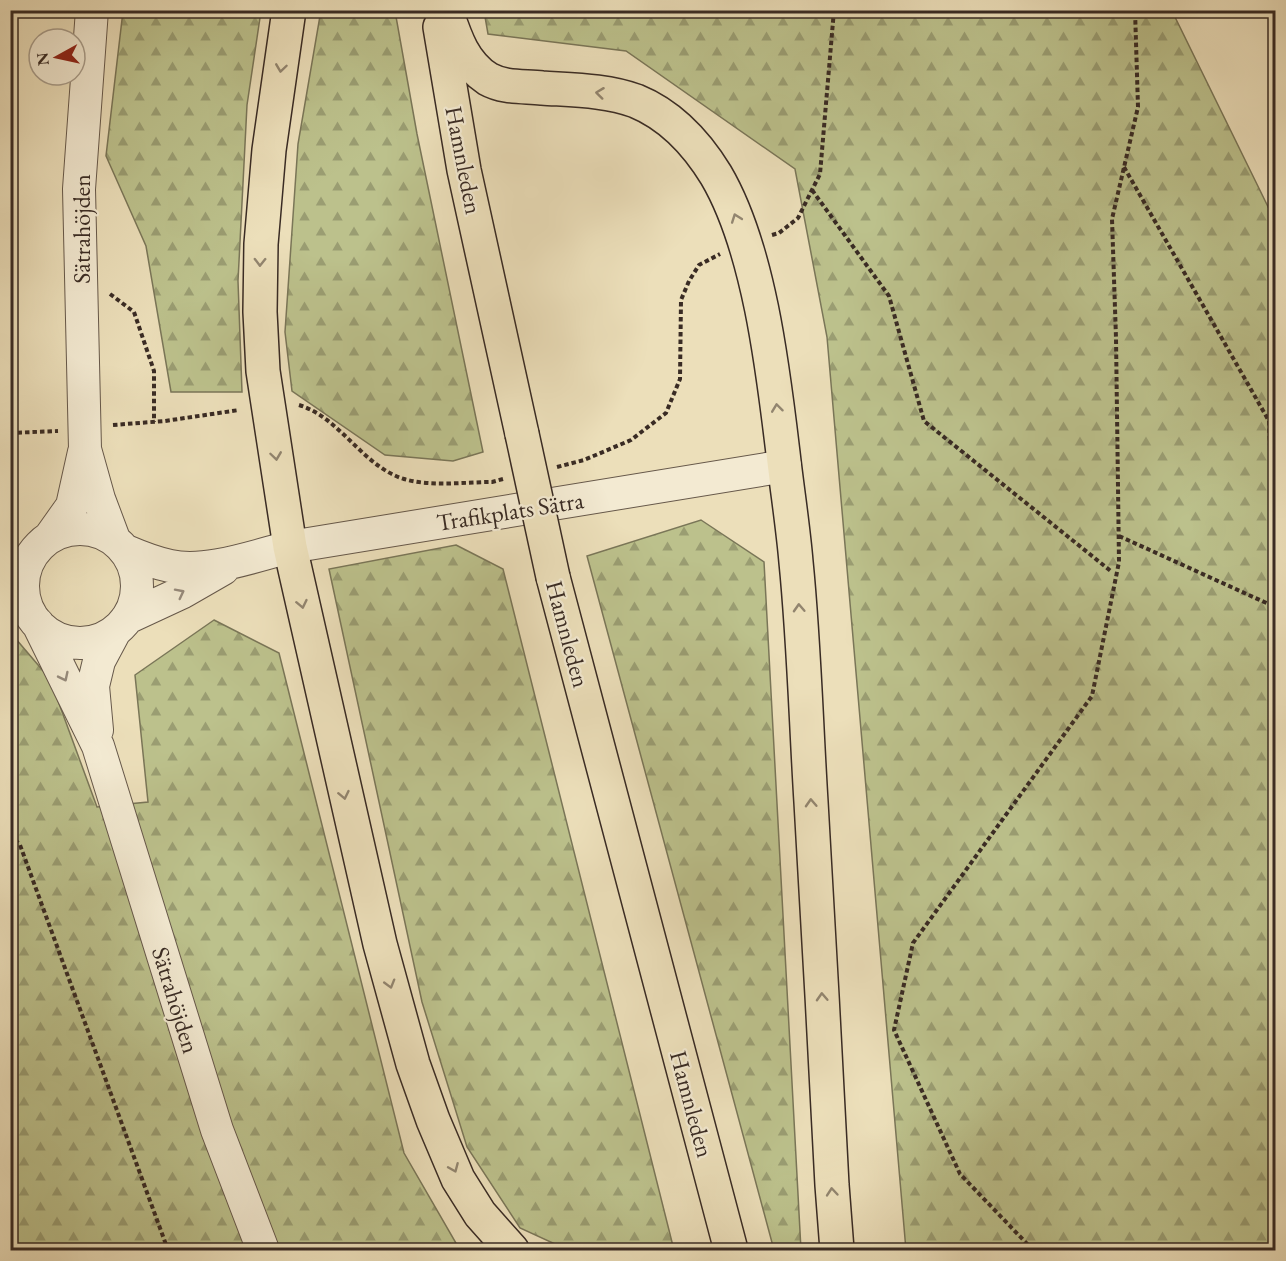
<svg xmlns="http://www.w3.org/2000/svg" width="1286" height="1261" viewBox="0 0 1286 1261" font-family="'EB Garamond',serif">
	<style>
		.forest { fill: url(#forest-firs); stroke: #7a7658; stroke-width: 1.5 }
		.lines { fill: none; stroke-linecap: round; stroke-linejoin: round }
		.minor-casing { stroke: #66584a; stroke-width: 34 }
		.major-casing { stroke: #392b24; stroke-width: 36 }
		.path { stroke: #392b24; stroke-width: 4; stroke-dasharray: 4.5 3; stroke-linecap: butt }
		.minor { stroke: #f3ead2; stroke-width: 32 }
		.major { stroke: #ecdfba; stroke-width: 33 }
		.major-bridge-casing { stroke: #392b24; stroke-width: 36; stroke-linecap: butt }
		.major-bridge { stroke: #ecdfba; stroke-width: 33 }
		.oneway { stroke: #92856f }
		.oneway2 { stroke: #968a7b }
		.labels { text-anchor: middle; dominant-baseline: central; stroke-width: 4.5; stroke-linejoin: round; paint-order: stroke }
		.street-label { font-size: 24px; fill: #392b24; stroke: #f3ead2 }
	</style>
	<defs>
		<pattern id="forest-firs" width="22" height="20" patternUnits="userSpaceOnUse" patternTransform="scale(1.5)"><rect width="22" height="20" fill="#bcc18c"/><path d="M5 1l3.5 6h-7zM16 11l3.5 6h-7z" fill="#9a9d72"/></pattern>
	</defs>
	<rect width="100%" height="100%" fill="#ecdfba"/>
	<filter id="stains"><feTurbulence type="fractalNoise" baseFrequency=".00333" numOctaves="4"/><feColorMatrix values="0 0 0 0 .2 0 0 0 0 .09 0 0 0 0 .02 0 0 0 .5 -.17"/></filter>
	<radialGradient id="worn" r=".72"><stop offset=".6" stop-color="#630" stop-opacity="0"/><stop offset="1" stop-color="#630" stop-opacity=".3"/></radialGradient>
	<path class="forest" d="M321,10L395,11L417,134L483,452L453,461L385,455L292,391L285,332L298,144Z
		M123,11H261L247,105L238,281L242,392H171L146,246L106,156Z
		M484,11H1172L1275,221V1250H906L827,337L795,169L626,51L488,34Z
		M701,520L764,562L801,1250H774L587,556Z
		M456,545L503,569L674,1250H568L520,1228L467,1147L422,1002L329,569Z
		M214,620L279,653L404,1153L460,1250H11L10,632L50,679L97,807L148,802L135,675Z"/>
	<g class="lines">
		<g class="minor-casing">
			<path id="minor" d="M92,10L79,189L85,449L99,499L114,539
				M23 586a57 57 0 1 1 114 0a57 57 0 1 1-114 0Z
				M50,537L72,506L84,452
				M126,551C140,557 155,563 170,566C206,574 254,556 290,547L785,466
				M127,618L183,592L223,569
				M38,624L98,746L217,1130L263,1250
				M97,730L93,686L99,661L115,631"/>
		</g>
		<g class="major-casing">
			<path id="major" d="M289,10L269,150L261,244L260,312L263,371L290,547L380,944L413,1064L433,1120L458,1179L480,1214L512,1250
				M446,10C455,37 463,63 488,79C504,88 524,86 542,88C572,90 607,90 636,101C670,115 697,144 716,175C759,248 773,369 783,453C787,489 793,526 796,562C804,641 806,722 811,802C818,930 826,1057 832,1185L837,1250
				M440,27L464,170L522,434
				M553,577L731,1250"/>
		</g>
		<path class="path" d="M1124,167L1269,421L1276,600
			M812,190L889,296L924,421L1112,572
			M772,235L779,233L798,218L820,174L834,10
			M110,294L134,312L154,371V422
			M299,405C341,418 362,466 404,479C431,487 465,482 492,482L503,479
			M113,425L165,421L239,410
			M10,433L58,431
			M557,467L584,460L631,440L666,413L680,379L681,300L689,281L699,265L720,254
			M1119,536L1273,606
			M10,834L20,845L168,1250
			M1033,1250L960,1174L894,1030L913,943L1092,696L1119,562L1116,338L1112,219L1138,107L1135,10"/>
		<use href="#minor" class="minor"/>
		<use href="#major" class="major"/>
		<g class="major-bridge-casing">
			<path id="major-bridge" d="M522,434L553,577"/>
		</g>
		<use href="#major-bridge" class="major-bridge"/>
	</g>
	<defs><path id="oneway-chevron" d="M-2-3.5L2.5 0L-2 3.5" fill="none" stroke-width="1.6" stroke-linecap="round" stroke-linejoin="round" transform="scale(1.5)"/></defs>
	<g class="oneway">
		<use href="#oneway-chevron" transform="translate(281 68) rotate(98)"/>
		<use href="#oneway-chevron" transform="translate(600 93) rotate(-173)"/>
		<use href="#oneway-chevron" transform="translate(736 218) rotate(-110)"/>
		<use href="#oneway-chevron" transform="translate(260 262) rotate(91)"/>
		<use href="#oneway-chevron" transform="translate(777 408) rotate(-97)"/>
		<use href="#oneway-chevron" transform="translate(276 456) rotate(82)"/>
		<use href="#oneway-chevron" transform="translate(302 604) rotate(78)"/>
		<use href="#oneway-chevron" transform="translate(799 608) rotate(-93)"/>
		<use href="#oneway-chevron" transform="translate(344 795) rotate(78)"/>
		<use href="#oneway-chevron" transform="translate(811 803) rotate(-93)"/>
		<use href="#oneway-chevron" transform="translate(390 984) rotate(74)"/>
		<use href="#oneway-chevron" transform="translate(822 997) rotate(-93)"/>
		<use href="#oneway-chevron" transform="translate(454 1168) rotate(67)"/>
		<use href="#oneway-chevron" transform="translate(832 1192) rotate(-95)"/>
	</g>
	<g class="oneway2">
		<use href="#oneway-chevron" transform="translate(180 593) rotate(-27)"/>
		<use href="#oneway-chevron" transform="translate(64 677) rotate(64)"/>
	</g>
	<g class="labels">
		<g class="street-label">
			<text transform="translate(464 160) rotate(79)">Hamnleden</text>
			<text transform="translate(81 229) rotate(-90)">Sätrahöjden</text>
			<text transform="translate(510 511) rotate(-9)">Trafikplats Sätra</text>
			<text transform="translate(568 634) rotate(75)">Hamnleden</text>
			<text transform="translate(176 1000) rotate(73)">Sätrahöjden</text>
			<text transform="translate(692 1104) rotate(75)">Hamnleden</text>
		</g>
	</g>
	<rect width="1286" height="1261" fill="none" stroke="#ecdfba" stroke-width="36"/>
	<rect x="12" y="12" width="1262" height="1237" fill="none" stroke="#392b24" stroke-width="3"/>
	<rect x="18" y="18" width="1250" height="1225" fill="none" stroke="#392b24" stroke-width="1.5"/>
	<g transform="translate(57 57) rotate(262)"><circle r="28" fill="#f3ead2" stroke="#a99e8c" stroke-width="1.5"/>
	<path d="M0-4.5L10 22L0 15L-10 22Z" fill="#8f2418"/>
	<text y="-9" font-size="16" font-weight="bold" text-anchor="middle" fill="#392b24">N</text>
	</g>
	<rect width="100%" height="100%" filter="url(#stains)"/>
	<rect width="100%" height="100%" fill="url(#worn)"/>
</svg>
